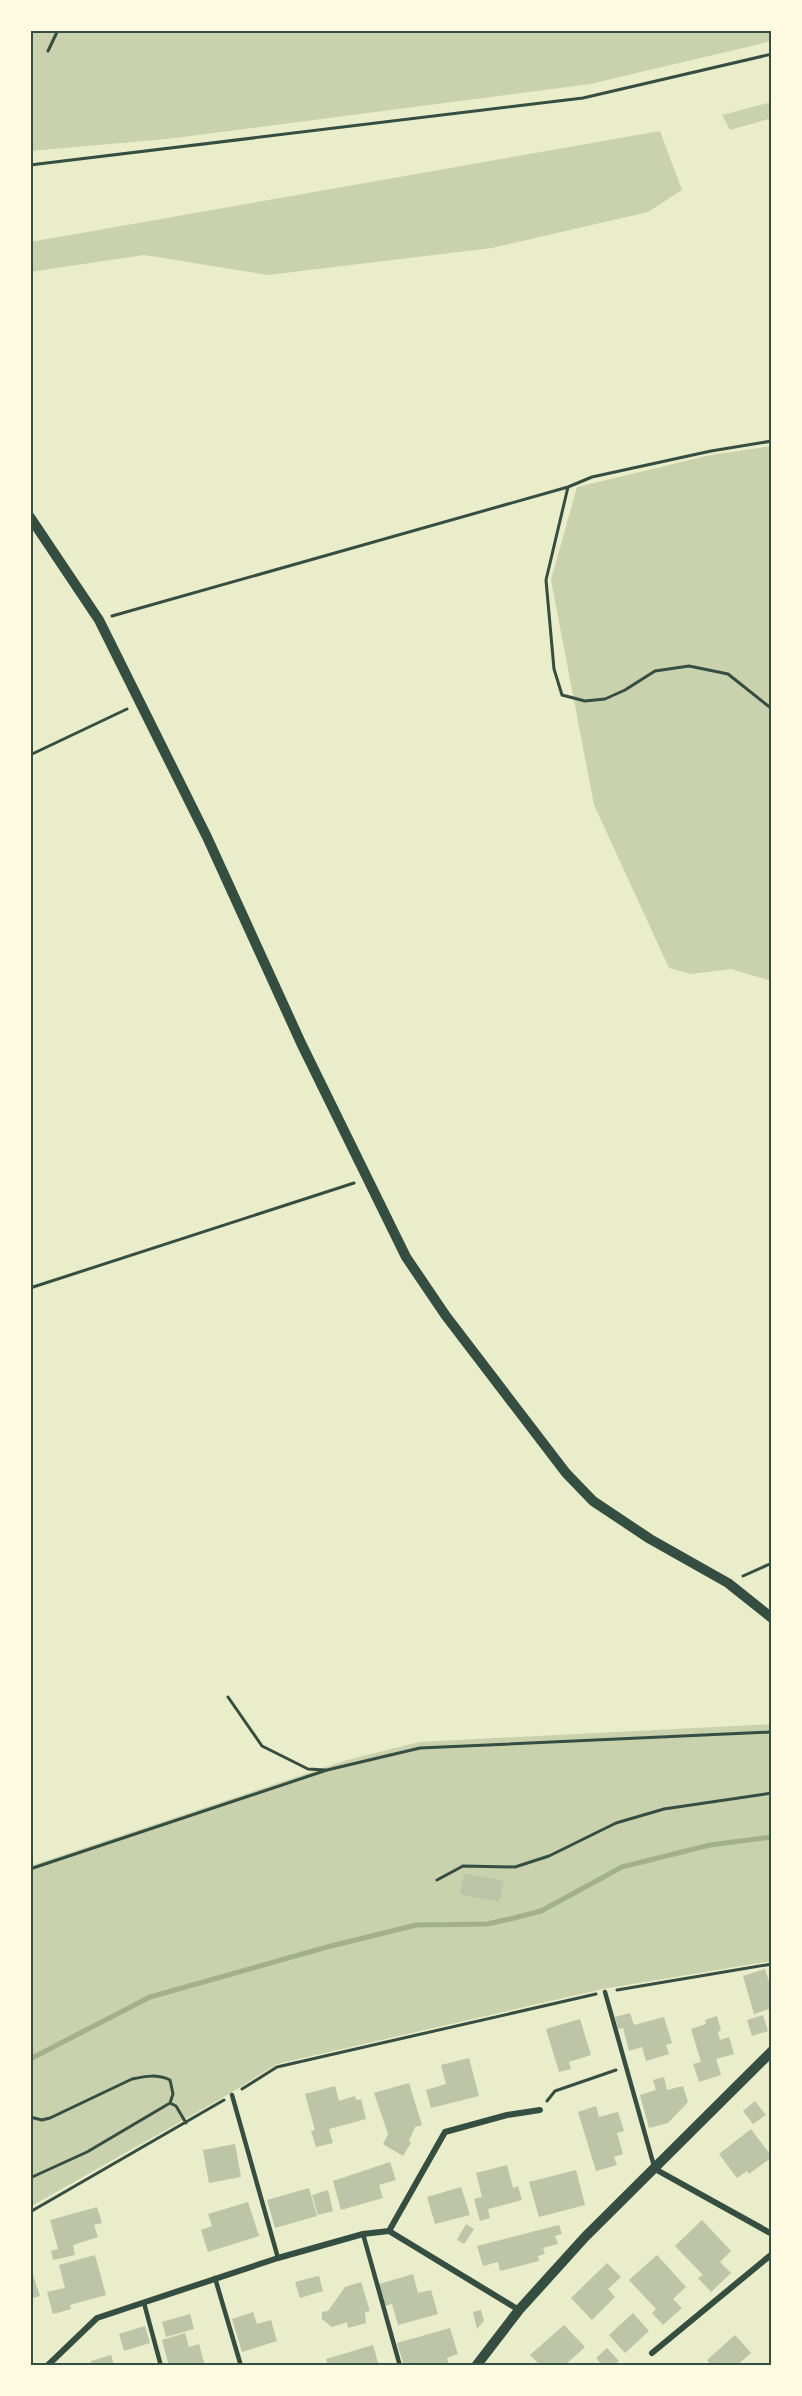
<svg xmlns="http://www.w3.org/2000/svg" width="802" height="2396" viewBox="0 0 802 2396" font-family="'Asap Condensed',sans-serif">
	<style>
		.green { fill: #cad2ad }
		.lines { fill: none; stroke-linecap: round; stroke-linejoin: round }
		.stream { stroke: #a3b18a; stroke-width: 5 }
		.building { fill: #bcc5a7 }
		.path { stroke: #344e41; stroke-width: 3 }
		.service { stroke: #344e41; stroke-width: 4.5 }
		.minor { stroke: #344e41; stroke-width: 6 }
		.tertiary { stroke: #344e41; stroke-width: 10 }
		.neatline { fill: none; stroke: #344e41; stroke-width: 2 }
	</style>
	<rect width="100%" height="100%" fill="#e9edc9"/>
	<path class="green" d="M30,30H772V41L590,84L167,139L30,151Z
		M772,102V118L730,130L722,115Z
		M660,131L682,190L648,212L492,248L268,275L144,255L30,272V242Z
		M772,446V981L731,969L691,974L669,968L594,805L551,580L577,487L711,455Z
		M772,1724V1961L603,1989L277,2064L224,2097L30,2207V1866L347,1760L419,1742Z"/>
	<g class="lines">
		<path class="stream" d="M30,2059L150,1997L327,1947L416,1925L487,1924L514,1918L541,1911L622,1867L710,1845L772,1837"/>
	</g>
	<path class="building" d="M464,1873L504,1881L499,1902L460,1894Z
		M765,1969L770,1985L772,1984V2008L754,2014L743,1976Z
		M630,2013L634,2025L664,2017L672,2043L666,2045L669,2054L646,2061L642,2047L629,2051L623,2028L618,2029L615,2017Z
		M763,2015L768,2031L752,2036L747,2020Z
		M717,2016L721,2030L718,2032L720,2040L729,2037L734,2054L716,2059L721,2075L699,2082L693,2064L701,2062L691,2029L706,2024L705,2020Z
		M580,2019L591,2055L569,2062L571,2069L559,2072L546,2029Z
		M469,2058L479,2096L431,2108L426,2090L446,2084L441,2065Z
		M664,2077L667,2090L683,2086L688,2102L668,2123L649,2128L640,2095L656,2090L653,2080Z
		M409,2083L422,2125L415,2127L409,2141L411,2143L403,2156L383,2144L388,2134L374,2093Z
		M335,2086L339,2101L355,2096L356,2100L361,2099L366,2119L329,2129L333,2143L316,2147L311,2131L315,2130L305,2094Z
		M755,2101L766,2115L753,2124L743,2111Z
		M596,2106L599,2117L618,2112L624,2131L617,2133L623,2154L614,2157L617,2165L596,2171L578,2112Z
		M751,2129L772,2157L749,2174L747,2171L737,2178L719,2154Z
		M235,2144L241,2177L209,2183L203,2150Z
		M390,2162L396,2180L379,2185L383,2198L341,2210L333,2181Z
		M507,2165L513,2188L518,2186L522,2200L488,2209L490,2218L480,2221L474,2199L482,2197L476,2173Z
		M576,2170L585,2205L539,2217L529,2182Z
		M461,2187L470,2215L435,2224L427,2197Z
		M309,2188L317,2216L275,2228L267,2200Z
		M328,2190L333,2211L318,2215L312,2195Z
		M248,2202L259,2236L208,2252L201,2230L212,2226L208,2214Z
		M97,2207L102,2223L94,2225L98,2237L73,2245L75,2255L53,2260L51,2251L58,2249L50,2220Z
		M702,2220L731,2251L720,2262L731,2273L711,2292L698,2278L703,2275L675,2246Z
		M466,2224L474,2229L464,2244L457,2240Z
		M559,2225L562,2234L555,2236L558,2244L543,2248L545,2254L538,2256L539,2261L500,2271L498,2262L483,2266L477,2246Z
		M95,2255L106,2295L70,2305L71,2309L53,2314L47,2292L65,2288L59,2265Z
		M657,2255L686,2287L673,2299L682,2308L663,2325L652,2313L656,2309L629,2280Z
		M607,2263L621,2277L608,2289L615,2297L592,2320L571,2298Z
		M30,2266L40,2296L30,2299Z
		M413,2274L418,2293L431,2290L438,2314L398,2325L392,2304L385,2306L379,2284Z
		M319,2276L323,2291L300,2298L295,2282Z
		M361,2282L370,2311L365,2312L366,2323L348,2328L347,2322L332,2327L322,2319V2312L328,2311L345,2287Z
		M481,2310L484,2321L477,2329L473,2312Z
		M253,2312L257,2324L271,2320L277,2341L242,2352L232,2319Z
		M633,2313L649,2331L625,2353L609,2335Z
		M190,2314L194,2329L166,2337L162,2322Z
		M564,2325L585,2347L564,2366H541L530,2355Z
		M145,2326L150,2343L124,2351L119,2334Z
		M450,2328L458,2354L447,2358L449,2366H404L397,2343Z
		M185,2333L189,2347L199,2344L205,2366H169L162,2340Z
		M735,2335L751,2353L736,2366H712L707,2360Z
		M373,2345L379,2366H328L326,2359Z
		M607,2348L619,2361L613,2366H603L596,2358Z
		M111,2355L114,2366H92L91,2361Z"/>
	<g class="lines">
		<path class="path" d="M48,51L58,30
			M30,165L583,98L772,54
			M568,487L546,580L554,669L562,695L585,701L605,699L625,690L655,671L689,666L728,674L772,709
			M112,616L568,487L592,477L711,451L772,441
			M30,755L127,709
			M30,1288L354,1183
			M743,1576L772,1563
			M228,1697L262,1746L308,1769L325,1770
			M30,1869L327,1770L420,1748L772,1732
			M437,1880L463,1866L515,1867L549,1856L616,1823L664,1809L772,1793
			M617,1990L772,1964
			M242,2089L277,2067L596,1994
			M547,2101L555,2091L616,2070
			M30,2117L42,2120L50,2118L132,2079C146,2076 157,2074 170,2080L173,2094L170,2103
			M30,2178L87,2152L170,2103L176,2106L186,2123
			M30,2212L224,2100"/>
		<path class="service" d="M605,1992L654,2166
			M232,2095L278,2258
			M363,2234L400,2366
			M215,2278L241,2366
			M144,2303L161,2366"/>
		<path class="minor" d="M655,2169L772,2234
			M389,2231L445,2132L507,2115L540,2110
			M652,2353L772,2254
			M47,2366L97,2318L278,2258L363,2234L389,2231L519,2310"/>
		<path class="tertiary" d="M30,517L99,620L207,837L301,1043L406,1257L446,1316L566,1473L593,1501L650,1539L728,1583L772,1618
			M476,2366L519,2310L585,2237L772,2051"/>
	</g>
	<rect width="802" height="2396" fill="none" stroke="#fefae0" stroke-width="63"/>
	<rect x="32" y="32" width="738" height="2332" class="neatline"/>
</svg>
